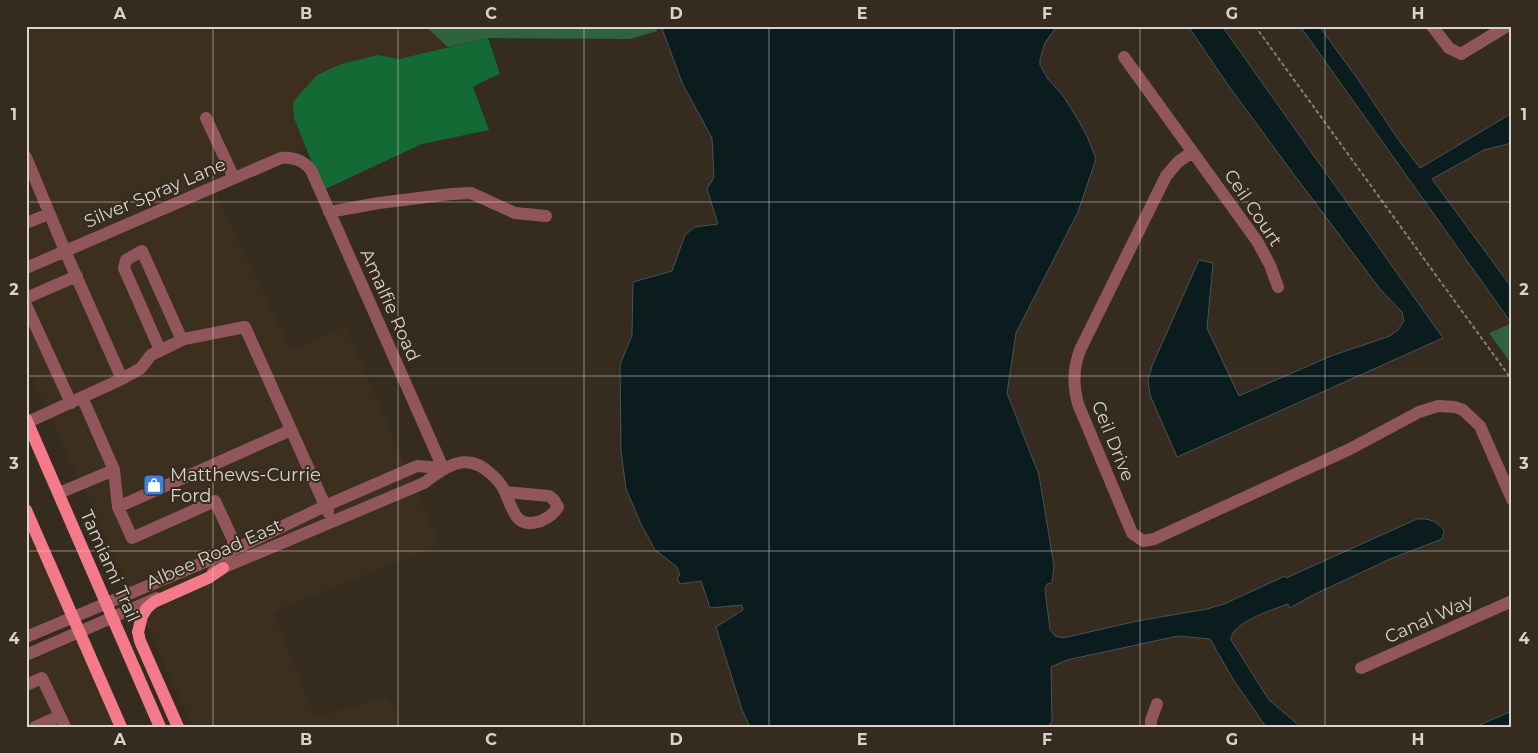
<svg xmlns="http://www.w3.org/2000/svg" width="1538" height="753" viewBox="0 0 1538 753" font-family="Montserrat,sans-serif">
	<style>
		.built { fill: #3d2f1d }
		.green { fill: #2f623d }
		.forest { fill: #146a35 }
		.water { fill: #0b1c1f; stroke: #495353 }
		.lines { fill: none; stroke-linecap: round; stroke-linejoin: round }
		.path { stroke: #877f76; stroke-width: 2; stroke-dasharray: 4 2.5; stroke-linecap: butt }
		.minor { stroke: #91565c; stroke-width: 12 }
		.major { stroke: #f47a89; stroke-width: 12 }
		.grid { fill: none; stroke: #dad4cd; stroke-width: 1; stroke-opacity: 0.55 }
		.labels { text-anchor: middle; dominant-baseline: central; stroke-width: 4; stroke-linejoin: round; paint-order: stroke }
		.street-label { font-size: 18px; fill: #dad4cd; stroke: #352b1f }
		.poi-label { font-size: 18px; fill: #dad4cd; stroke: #352b1f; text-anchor: start }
		.neatline { fill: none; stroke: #dad4cd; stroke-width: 2 }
		.grid-label { font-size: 16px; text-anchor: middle; font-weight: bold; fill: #dad4cd }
	</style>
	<rect width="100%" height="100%" fill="#352b1f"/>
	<path class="built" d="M26,26H425L448,47L399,59L378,55L341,64L294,118L306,149L215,191L291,350L346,326L440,545L273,612L315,717L388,697L404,727H193L146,624L151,613L158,608L211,584L232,570L212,568L151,596L138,609L26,364Z
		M26,525L65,613L26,630Z
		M77,641L115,727H26V663Z"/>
	<path class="green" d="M425,26H655L657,31L630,39L488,38L448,47Z
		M1512,323V365L1489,333Z"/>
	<path class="forest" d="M488,38L500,74L488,79L473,87L489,130L422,144L323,190L294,118L293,102L317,75L341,64L378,55L399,59Z"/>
	<path class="water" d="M661,26H1057L1045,43L1040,59V65L1048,79L1064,97L1078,120L1087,136L1096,159L1078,212L1016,333L1007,393L1039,475L1054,566L1052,583L1047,584L1045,589L1050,630L1055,636L1063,638L1137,621L1207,609L1224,604L1285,576L1286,578L1417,519C1429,518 1437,521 1444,531L1442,539L1390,559L1313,595L1290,608L1288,604C1274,609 1230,623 1231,640L1269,700L1301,727H1266L1233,679L1210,639L1178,636L1067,660L1051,667L1052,722L1047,727H750L742,710L716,627L743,610L742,605L710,608L701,581L680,584L677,578L680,575L676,566L655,550L641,524L626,489L621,451L620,365L632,335L633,282L672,271L685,235L695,227L718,224L707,189L714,177L712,138L683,85Z
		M1188,26H1222L1443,338L1177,457L1150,395L1148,380L1152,366L1199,260L1213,263L1207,328L1239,396L1331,356L1390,336L1398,330L1404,321L1402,312L1380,289L1292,172L1228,85Z
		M1300,26H1319L1357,78L1400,142L1420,168L1512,113V141L1508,144L1484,150L1432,179L1512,288V324Z
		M1512,711V727H1475Z"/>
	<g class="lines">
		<path class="path" d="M1255,26L1512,380"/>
		<path class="minor" d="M1432,26L1449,48L1461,54L1507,26
			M1124,57L1257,241L1270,265L1278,287
			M206,118L234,178
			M1192,152L1178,162L1166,176L1080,350C1073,369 1073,385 1078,404L1132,533L1143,541L1154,539L1350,449L1419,412L1438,406L1455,407L1463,410L1480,426L1512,499
			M26,157L65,251L122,379L28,422
			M329,212L379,203L451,194L471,193L515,213L546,216
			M26,223L49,214
			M26,268L281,158C294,157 303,160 311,170L443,468
			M26,298L77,276
			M26,305L71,403
			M160,350L124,268L126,260L142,251L182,340
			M122,379L141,368L151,355L184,339L245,327L328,512
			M82,397L114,470L118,507L132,538L215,501L234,542L229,555
			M59,493L114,470
			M118,507L291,430
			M213,572L424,483C446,466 467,451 491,474C497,479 502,485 505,492C513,509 515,530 541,521C548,518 554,514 558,507L554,500L549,496L506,492
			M26,637L231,551L325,506L417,466L443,468
			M26,655L157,598
			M1361,668L1512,601
			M26,685L42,678L60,716
			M35,727L60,716L65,727
			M1151,727V720L1157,704"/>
		<path class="major" d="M26,419L160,727
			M26,510L121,727
			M178,727L140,641L138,632L142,616L147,608L154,602L208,578L223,568"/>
	</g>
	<path class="grid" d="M213,26V727M398,26V727M584,26V727M769,26V727M954,26V727M1140,26V727M1325,26V727M26,202H1512M26,376H1512M26,551H1512"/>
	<defs>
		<g id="shop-square" transform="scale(1.125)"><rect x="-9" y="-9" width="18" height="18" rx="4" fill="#3f7fe0" stroke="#352b1f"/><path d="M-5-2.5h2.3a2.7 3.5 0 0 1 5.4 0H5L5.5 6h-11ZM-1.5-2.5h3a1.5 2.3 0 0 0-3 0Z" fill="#fff"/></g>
	</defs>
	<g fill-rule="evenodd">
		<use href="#shop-square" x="154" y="485"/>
	</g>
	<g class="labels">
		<g class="street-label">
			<text transform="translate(155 193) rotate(-23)">Silver Spray Lane</text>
			<text transform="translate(1253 208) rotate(56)">Ceil Court</text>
			<text transform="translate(390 305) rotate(66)">Amalfie Road</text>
			<text transform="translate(1113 441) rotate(68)">Ceil Drive</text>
			<text transform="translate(214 554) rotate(-24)">Albee Road East</text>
			<text transform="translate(110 566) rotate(66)">Tamiami Trail</text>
			<text transform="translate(1429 619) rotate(-24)">Canal Way</text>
		</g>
		<g class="poi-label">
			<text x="170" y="475">Matthews-Currie<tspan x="170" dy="21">Ford</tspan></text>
		</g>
	</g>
	<rect width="1538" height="753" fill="none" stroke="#352b1f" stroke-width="55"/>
	<rect x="28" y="28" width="1482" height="698" class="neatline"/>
	<g class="grid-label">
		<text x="120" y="19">A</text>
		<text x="306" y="19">B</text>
		<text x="491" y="19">C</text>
		<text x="676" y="19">D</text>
		<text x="862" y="19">E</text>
		<text x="1047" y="19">F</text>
		<text x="1232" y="19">G</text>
		<text x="1418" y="19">H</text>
		<text x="14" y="120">1</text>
		<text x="1524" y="120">1</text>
		<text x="14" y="295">2</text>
		<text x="1524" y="295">2</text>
		<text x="14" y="469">3</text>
		<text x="1524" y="469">3</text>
		<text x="14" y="644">4</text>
		<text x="1524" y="644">4</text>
		<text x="120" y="745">A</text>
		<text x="306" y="745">B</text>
		<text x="491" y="745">C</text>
		<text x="676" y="745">D</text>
		<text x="862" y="745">E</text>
		<text x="1047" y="745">F</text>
		<text x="1232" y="745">G</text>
		<text x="1418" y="745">H</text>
	</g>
</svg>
